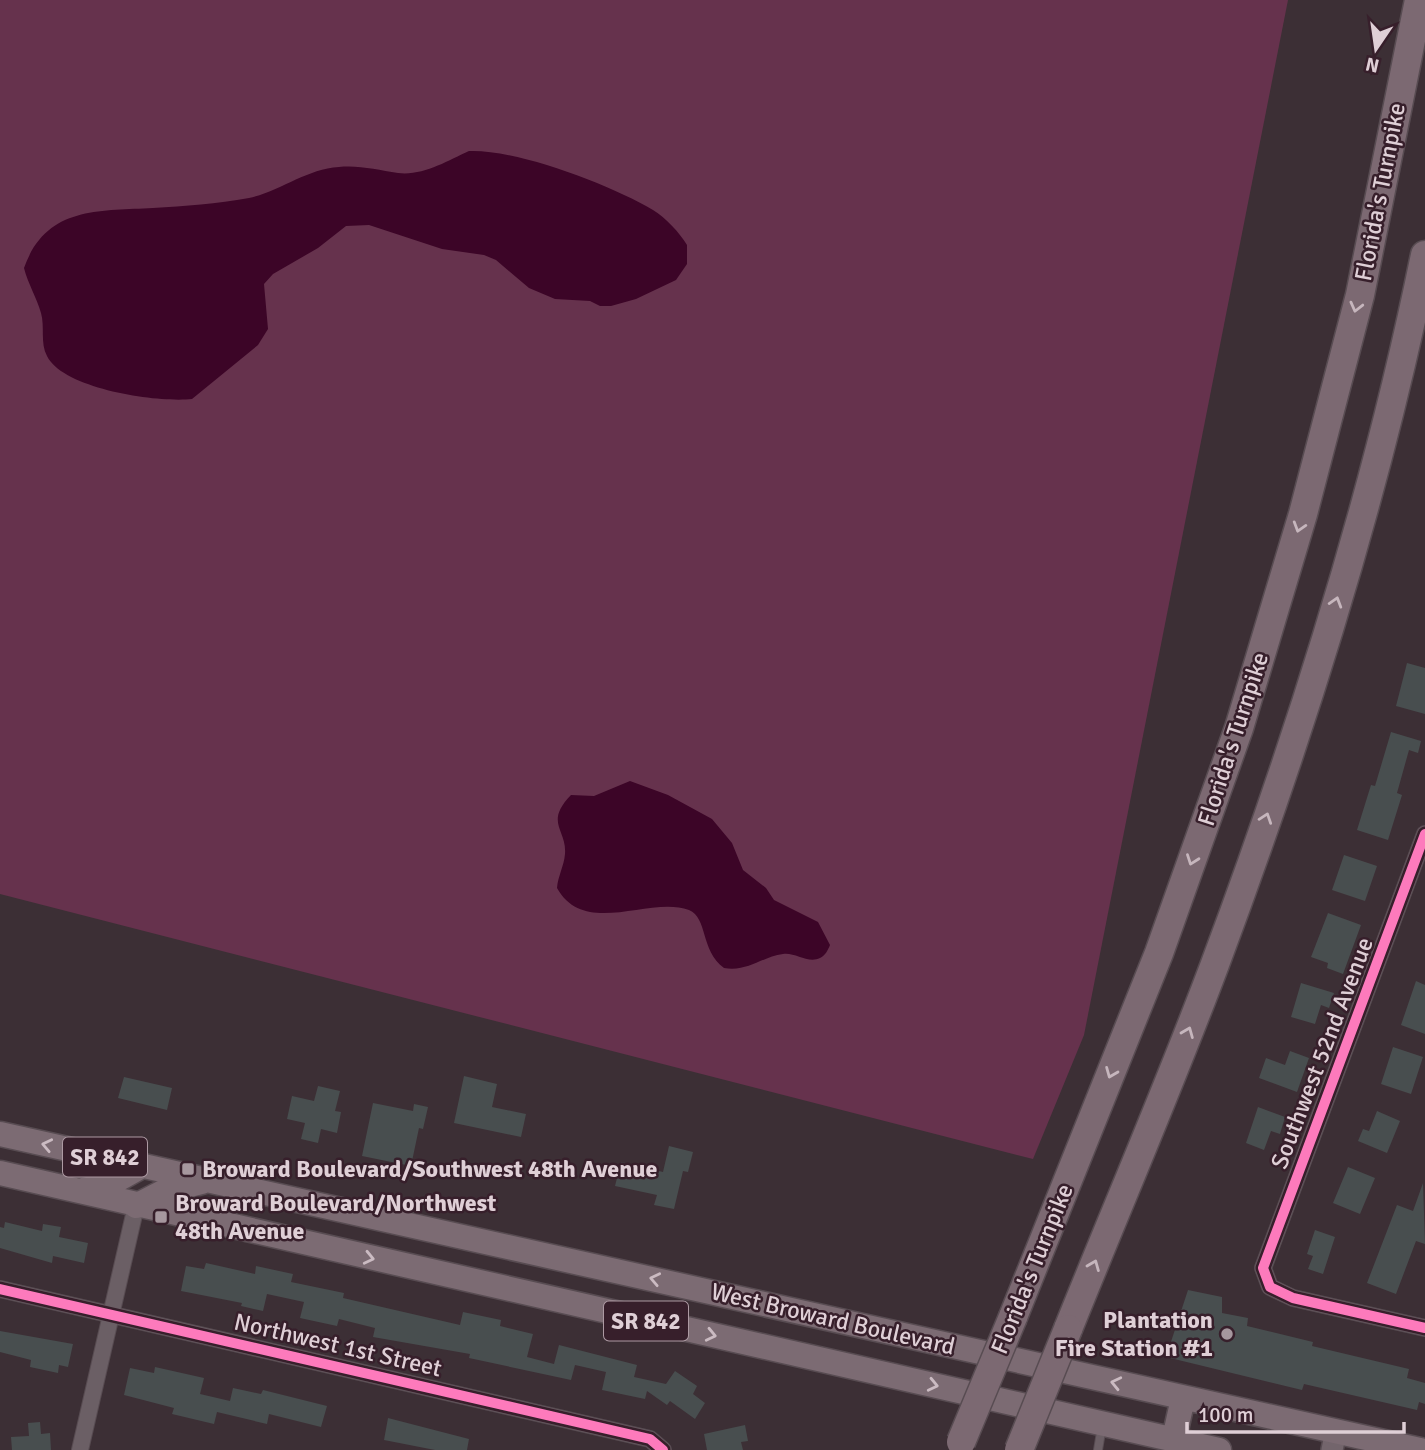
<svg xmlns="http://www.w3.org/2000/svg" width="1425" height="1450" viewBox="0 0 1425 1450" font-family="Signika,sans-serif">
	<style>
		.green { fill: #66324d }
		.water { fill: #3c0527 }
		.building { fill: #484e4f }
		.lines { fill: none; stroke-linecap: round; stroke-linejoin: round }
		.lane-casing { stroke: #584c52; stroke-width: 10 }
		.street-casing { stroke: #584c52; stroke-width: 18 }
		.secondary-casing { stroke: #584c52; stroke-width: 24 }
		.primary-casing { stroke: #584c52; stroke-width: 27 }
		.highway-casing { stroke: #584c52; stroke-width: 31 }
		.lane { stroke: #6b5f65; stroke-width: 8 }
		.street { stroke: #6b5f65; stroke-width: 16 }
		.secondary { stroke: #73656c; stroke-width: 21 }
		.primary { stroke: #7c6b73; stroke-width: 24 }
		.highway { stroke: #7c6972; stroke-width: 28 }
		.highway-bridge-casing { stroke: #584c52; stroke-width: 31; stroke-linecap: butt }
		.highway-bridge { stroke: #7c6972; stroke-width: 28 }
		.cycleway-casing { stroke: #371f2b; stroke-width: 15 }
		.cycleway { stroke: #fd7abc; stroke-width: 10 }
		.oneway { stroke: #c6b6bd }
		.oneway2 { stroke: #cbbbc2 }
		.poi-dot { fill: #a6979e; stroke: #371f2b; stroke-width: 2.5 }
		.labels { text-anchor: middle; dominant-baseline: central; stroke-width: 5; stroke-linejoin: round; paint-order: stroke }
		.shield { fill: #371f2b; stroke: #ad9aa3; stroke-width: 2 }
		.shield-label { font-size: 23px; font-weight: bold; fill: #dfcfd6 }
		.street-label { font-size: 24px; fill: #dfcfd6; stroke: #371f2b }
		.poi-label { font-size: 24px; font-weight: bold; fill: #dfcfd6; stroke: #371f2b; text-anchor: start }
	</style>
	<rect width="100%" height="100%" fill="#3c2f35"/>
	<path class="green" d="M0,0H1288L1084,1035L1033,1159L0,894Z"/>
	<path class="water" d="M469,151C517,149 611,185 653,210C666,218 679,232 687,245V264L676,280L636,299L611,306H600L590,301L555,299L529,288L496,260L484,255L442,249L369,225L346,226L318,248L273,274L264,284L268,329L258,345L192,399C158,403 63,389 47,356C40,343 45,327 41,313C37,298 28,284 24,268C46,206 99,211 153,208C185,206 217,204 249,198C281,191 306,169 339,167C359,165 378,170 398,173C423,176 447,161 469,151Z
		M630,781L668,795L712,819L732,843L743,870L766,888L774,900L818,922L830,945C828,950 825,956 820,958C808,964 795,952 783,954C761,957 748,972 724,968C700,950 708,918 689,910C650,895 585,938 557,888C558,876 564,866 565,854C567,829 544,823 571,795L594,796Z"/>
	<path class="building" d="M1407,663L1425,668V714L1396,706Z
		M1391,732L1421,741L1418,753L1409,750L1397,793L1402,795L1388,840L1357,830L1371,785L1375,786Z
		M1344,855L1377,866L1365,901L1332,890Z
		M1328,913L1361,925L1343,974L1327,968L1328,963L1311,957Z
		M1416,981L1425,985V1034L1401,1025Z
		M1301,983L1334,993L1329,1008L1321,1005L1315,1024L1291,1017Z
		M1393,1047L1423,1057L1411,1094L1381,1084Z
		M1290,1051L1309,1058L1297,1092L1259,1078L1266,1058L1285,1065Z
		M464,1076L497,1084L492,1107L526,1114L521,1137L454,1123Z
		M124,1077L172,1088L167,1110L118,1098Z
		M318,1086L340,1091L335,1111L341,1112L337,1133L321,1129L318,1143L301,1139L305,1123L287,1119L292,1096L314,1101Z
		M373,1103L413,1111L414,1104L428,1107L423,1129L419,1128L411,1166L362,1156Z
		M1258,1107L1285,1117L1280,1134L1271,1131L1264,1150L1246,1143Z
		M1377,1111L1400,1121L1387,1153L1358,1141L1363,1129L1369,1131Z
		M669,1146L693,1152L688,1172L683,1171L674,1209L654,1205L657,1195L615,1186L621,1162L663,1172Z
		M1348,1167L1375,1178L1360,1214L1333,1203Z
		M1423,1183L1425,1244L1416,1241L1396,1294L1367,1283L1397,1205L1413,1211Z
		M5,1222L42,1231L43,1224L61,1227L59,1237L88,1243L84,1263L53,1256L52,1263L0,1248V1227L4,1228Z
		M1315,1230L1335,1237L1323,1274L1308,1269L1313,1256L1307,1254Z
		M206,1263L255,1274L256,1266L293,1274L291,1282L344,1293L343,1298L460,1325L463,1312L501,1320L500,1326L533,1334L527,1357L554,1364L559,1345L637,1365L634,1377L666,1384L675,1371L697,1386L693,1394L705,1403L695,1419L670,1401L667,1405L647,1391L645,1399L602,1390L606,1372L575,1365L571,1380L469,1358L470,1354L373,1337L375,1328L339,1319L337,1326L300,1318L304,1302L267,1294L263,1311L241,1306L242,1303L181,1291L186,1266L204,1269Z
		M1188,1290L1222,1297V1313L1248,1318L1247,1326L1313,1342L1312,1346L1409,1369L1407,1378L1425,1383V1404L1419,1402L1417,1410L1304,1384L1302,1390L1166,1357Z
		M0,1331L73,1344L68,1367L59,1365L58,1373L30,1367L31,1360L0,1352Z
		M155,1367L204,1378L200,1394L230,1401L233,1388L261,1394L263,1390L327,1406L321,1427L269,1414L267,1424L217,1412L214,1424L172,1414L174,1408L124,1395L130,1368L154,1373Z
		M388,1418L469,1439L467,1450H435L384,1440Z
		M40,1422L41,1434L50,1433L51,1450H12L11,1437L29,1436L28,1423Z
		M745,1425L748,1441L741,1442L743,1450H707L704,1434Z"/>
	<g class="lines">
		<g class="lane-casing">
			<path id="lane" d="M1098,1450L1102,1426"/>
		</g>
		<g class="street-casing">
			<path id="street" d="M1425,834L1263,1268L1270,1287L1293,1298L1425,1328
				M0,1289L650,1439L663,1450
				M80,1450L136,1206"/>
		</g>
		<g class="secondary-casing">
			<path id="secondary" d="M1332,1450L1336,1431"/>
		</g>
		<g class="primary-casing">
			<path id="primary" d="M0,1134L1420,1450
				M0,1173L1219,1450
				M83,1190L110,1184L142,1166
				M136,1206L163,1192L202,1182
				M1174,1439L1183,1398"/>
		</g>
		<g class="highway-casing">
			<path id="highway" d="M1013,1317L1159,953L1239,728L1303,514L1360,295L1419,0
				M1068,1329C1117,1207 1169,1087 1215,964C1301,734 1376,496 1425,255"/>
		</g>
		<use href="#lane" class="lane"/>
		<use href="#street" class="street"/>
		<use href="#secondary" class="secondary"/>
		<use href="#primary" class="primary"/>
		<use href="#highway" class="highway"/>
		<g class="highway-bridge-casing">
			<path id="highway-bridge" d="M961,1442L1013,1317
				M1019,1450L1068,1329"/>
		</g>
		<use href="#highway-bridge" class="highway-bridge"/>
		<g class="cycleway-casing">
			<path id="cycleway" d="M1425,834L1263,1268L1270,1287L1293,1298L1425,1328
				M0,1289L650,1439L663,1450"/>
		</g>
		<use href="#cycleway" class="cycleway"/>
	</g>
	<defs><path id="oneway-chevron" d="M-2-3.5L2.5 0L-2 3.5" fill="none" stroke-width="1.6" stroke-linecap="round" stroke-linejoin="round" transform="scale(1.75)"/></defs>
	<g class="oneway">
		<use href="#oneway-chevron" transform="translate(1356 307) rotate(104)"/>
		<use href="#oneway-chevron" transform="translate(1299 527) rotate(107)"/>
		<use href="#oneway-chevron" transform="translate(1336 602) rotate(-73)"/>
		<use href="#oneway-chevron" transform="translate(1266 818) rotate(-71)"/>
		<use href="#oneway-chevron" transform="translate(1192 860) rotate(110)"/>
		<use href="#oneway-chevron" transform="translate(1188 1032) rotate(-68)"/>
		<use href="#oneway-chevron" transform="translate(1111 1073) rotate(112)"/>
		<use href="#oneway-chevron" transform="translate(1094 1265) rotate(-68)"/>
	</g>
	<g class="oneway2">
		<use href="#oneway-chevron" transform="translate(47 1145) rotate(-168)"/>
		<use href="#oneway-chevron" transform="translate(369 1258) rotate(13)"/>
		<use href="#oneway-chevron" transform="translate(655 1279) rotate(-168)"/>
		<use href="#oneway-chevron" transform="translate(711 1335) rotate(13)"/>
		<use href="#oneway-chevron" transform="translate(1116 1383) rotate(-167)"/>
		<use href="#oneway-chevron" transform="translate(933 1385) rotate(13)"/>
	</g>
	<g class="poi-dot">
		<rect x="181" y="1162" width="14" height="14" rx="3.5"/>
		<rect x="154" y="1210" width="14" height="14" rx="3.5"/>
		<circle cx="1227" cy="1334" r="7"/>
	</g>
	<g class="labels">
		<g class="shield">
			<rect x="63" y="1137.5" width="84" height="39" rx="5"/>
			<rect x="604" y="1301.5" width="84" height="39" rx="5"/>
		</g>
		<g class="shield-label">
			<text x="105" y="1157">SR 842</text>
			<text x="646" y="1321">SR 842</text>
		</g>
		<g class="street-label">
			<text transform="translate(1380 192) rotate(-79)">Florida's Turnpike</text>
			<text transform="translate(1233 739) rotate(-72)">Florida's Turnpike</text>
			<text transform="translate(1322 1053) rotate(-69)">Southwest 52nd Avenue</text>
			<text transform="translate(1032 1269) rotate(-68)">Florida's Turnpike</text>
			<text transform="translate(833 1319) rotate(13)">West Broward Boulevard</text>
			<text transform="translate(338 1345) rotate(13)">Northwest 1st Street</text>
		</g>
		<g class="poi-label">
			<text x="202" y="1169">Broward Boulevard/Southwest 48th Avenue</text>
			<text x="175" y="1203">Broward Boulevard/Northwest<tspan x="175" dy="28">48th Avenue</tspan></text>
			<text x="1213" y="1320" text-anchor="end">Plantation<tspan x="1213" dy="28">Fire Station #1</tspan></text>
		</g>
	</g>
	<g transform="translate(1376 49) rotate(193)" stroke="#371f2b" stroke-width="5" paint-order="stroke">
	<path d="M0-5L12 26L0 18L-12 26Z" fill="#dfcfd6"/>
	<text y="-10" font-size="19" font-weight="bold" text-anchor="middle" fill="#dfcfd6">N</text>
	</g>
	<path d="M1187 1422v10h217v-10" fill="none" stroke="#dfcfd6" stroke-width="3.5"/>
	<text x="1198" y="1422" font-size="21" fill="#dfcfd6" stroke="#371f2b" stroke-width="5" paint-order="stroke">100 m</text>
</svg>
